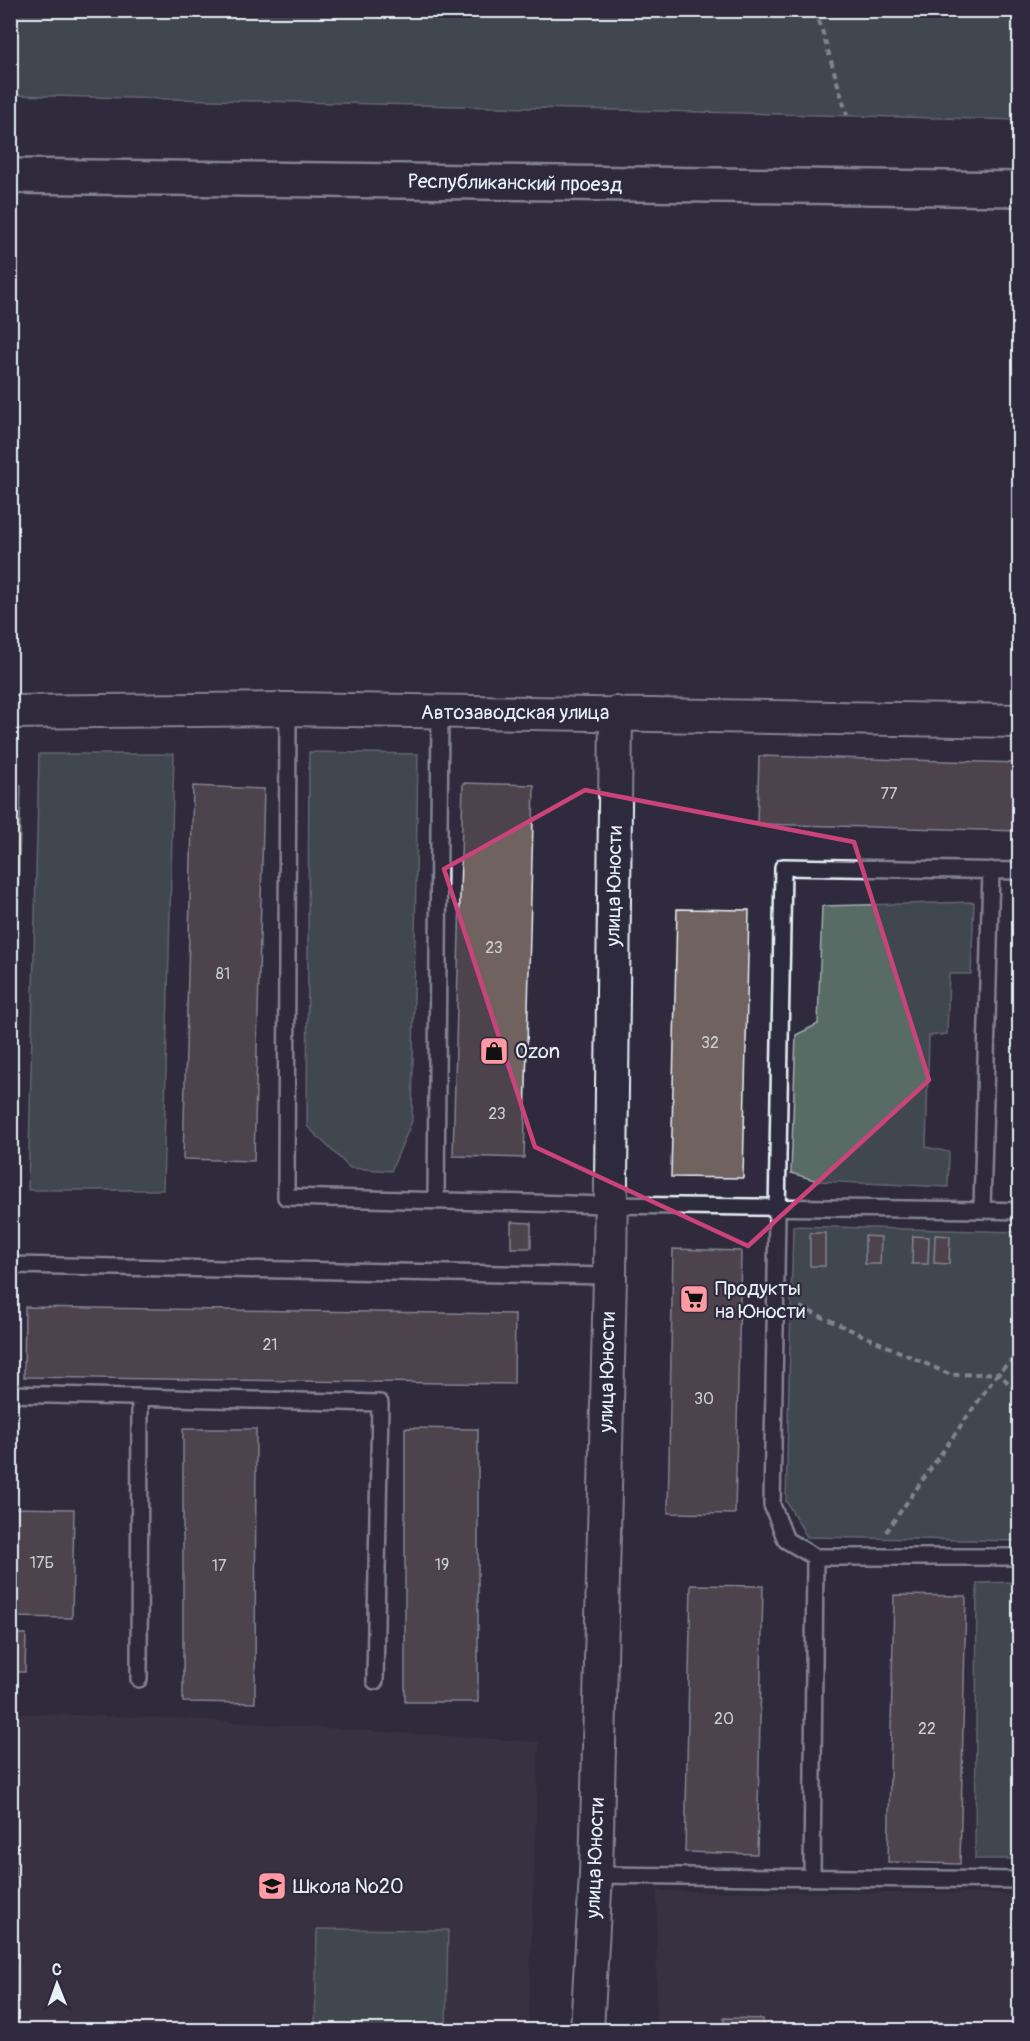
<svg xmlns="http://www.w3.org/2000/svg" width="1030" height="2041" viewBox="0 0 1030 2041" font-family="Pangolin,sans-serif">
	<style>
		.built { fill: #423b47 }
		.green { fill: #586c65; stroke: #a0aeae; stroke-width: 1.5 }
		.building { fill: #70635f; stroke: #e8f1f8; stroke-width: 1.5 }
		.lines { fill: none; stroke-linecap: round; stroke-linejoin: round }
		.lane-casing { stroke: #e8f1f8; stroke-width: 20 }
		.street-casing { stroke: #e8f1f8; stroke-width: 36 }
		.secondary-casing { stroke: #e8f1f8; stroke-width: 38 }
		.path { stroke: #e8f1f8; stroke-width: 4; stroke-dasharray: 6 4.5; stroke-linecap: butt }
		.lane { stroke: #2f2a3d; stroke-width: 15 }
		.street { stroke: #2f2a3d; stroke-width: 32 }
		.secondary { stroke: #2f2a3d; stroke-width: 33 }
		.marked { fill: none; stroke: #ca437a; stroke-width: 4.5; stroke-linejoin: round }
		.labels { text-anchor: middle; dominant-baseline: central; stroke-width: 4.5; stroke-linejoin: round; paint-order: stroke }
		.number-label { font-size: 16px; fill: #caced2 }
		.street-label { font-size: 20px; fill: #e8f1f8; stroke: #2f2a3d }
		.poi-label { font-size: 20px; fill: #e8f1f8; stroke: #2f2a3d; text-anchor: start }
	</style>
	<rect width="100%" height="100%" fill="#2f2a3d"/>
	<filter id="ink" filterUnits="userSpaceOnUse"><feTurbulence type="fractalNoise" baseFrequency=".0167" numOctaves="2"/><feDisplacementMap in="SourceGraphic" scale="12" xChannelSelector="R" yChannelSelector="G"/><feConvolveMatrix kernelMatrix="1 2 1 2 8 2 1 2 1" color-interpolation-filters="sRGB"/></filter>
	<g filter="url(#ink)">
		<path class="built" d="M11,1713L172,1718L539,1742L528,2030H11Z
			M657,1891L1019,1894V2030H656Z"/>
		<path class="green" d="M11,10L1019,11V120L11,95Z
			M309,752L418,754L412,1121L391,1171L350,1168L307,1126Z
			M39,754H174L163,1190H28Z
			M974,902L971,974H949L947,1034L929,1036L926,1147L949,1152L948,1187L818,1181L791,1173L796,1035L818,1024L822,906Z
			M793,1226L1019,1232V1541L807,1537L786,1501Z
			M1019,1582V1859H975L977,1583Z
			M317,1929L448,1930L446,2030H315Z"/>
		<path class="building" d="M759,756L1020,763V831L757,824Z
			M463,783L534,785L524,1158L453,1156Z
			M10,786H21L11,1159H10Z
			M193,786L264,789L254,1161L183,1159Z
			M677,909L749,910L743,1178L671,1177Z
			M511,1222L531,1223V1248H511Z
			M810,1233H825V1266H810Z
			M935,1235L950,1236L949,1264L934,1263Z
			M865,1236L881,1237L880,1264H865Z
			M913,1236L929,1237L928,1264H912Z
			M673,1249L741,1251L735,1514L668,1513Z
			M25,1307L515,1314L514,1384L24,1377Z
			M405,1428L478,1429V1702H405Z
			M183,1429H256L255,1703L183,1702Z
			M10,1508L74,1509L72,1618L10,1617Z
			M691,1585L763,1586L757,1854L685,1852Z
			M894,1595L966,1596L960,1864L888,1862Z
			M10,1634H26L25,1672H10Z
			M10,1820H15L16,2030H10Z
			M724,2018L763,2019L764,2030H724Z
			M930,2022L972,2023V2030H930Z"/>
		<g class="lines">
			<g class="lane-casing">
				<path id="lane" d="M288,709L286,1197L608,1205L982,1210L991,870
					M436,1200L440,712
					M982,1210L1020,1211
					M10,1265L610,1276
					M10,1394L380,1403L375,1681
					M815,1557H1020
					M139,1679L140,1397
					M596,1875L1020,1880
					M812,1878L815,1557L786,1540L772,1505L783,867L1020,871"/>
			</g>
			<g class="street-casing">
				<path id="street" d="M10,712L288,709L1020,721
					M587,2030L596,1875L610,1276L616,713"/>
			</g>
			<g class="secondary-casing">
				<path id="secondary" d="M10,176L1020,189"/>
			</g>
			<path class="path" d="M816,10L847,115
				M800,1307L951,1375L998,1373L1020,1394
				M886,1532L998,1373L1020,1353"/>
			<use href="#lane" class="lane"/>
			<use href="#street" class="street"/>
			<use href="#secondary" class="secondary"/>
		</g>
	</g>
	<path d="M0 0H1030V2041H0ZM585,790L854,842L929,1080L748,1246L535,1147L444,869Z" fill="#2f2a3d" fill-opacity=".55" fill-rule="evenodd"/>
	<path class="marked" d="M585,790L854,842L929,1080L748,1246L535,1147L444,869Z"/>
	<defs>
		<g id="shop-square" transform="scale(1.5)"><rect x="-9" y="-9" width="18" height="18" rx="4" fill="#ff9aa2" stroke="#2f2a3d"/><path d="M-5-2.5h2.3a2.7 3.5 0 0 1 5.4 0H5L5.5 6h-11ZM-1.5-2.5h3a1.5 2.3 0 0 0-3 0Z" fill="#111"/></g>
		<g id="supermarket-square" transform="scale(1.5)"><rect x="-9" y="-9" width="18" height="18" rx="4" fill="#ff9aa2" stroke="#2f2a3d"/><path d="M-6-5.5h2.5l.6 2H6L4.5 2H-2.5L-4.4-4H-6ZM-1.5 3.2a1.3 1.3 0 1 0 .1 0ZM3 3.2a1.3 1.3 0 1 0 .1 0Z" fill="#111"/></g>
		<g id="school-square" transform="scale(1.5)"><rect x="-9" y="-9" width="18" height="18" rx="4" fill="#ff9aa2" stroke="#2f2a3d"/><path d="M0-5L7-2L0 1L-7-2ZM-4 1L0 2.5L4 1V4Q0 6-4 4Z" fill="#111"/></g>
	</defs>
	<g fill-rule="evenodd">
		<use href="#shop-square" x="494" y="1051"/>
		<use href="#supermarket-square" x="694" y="1299"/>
		<use href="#school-square" x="272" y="1886"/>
	</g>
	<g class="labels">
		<g class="number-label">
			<text x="889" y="794">77</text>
			<text x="494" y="948">23</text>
			<text x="223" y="974">81</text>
			<text x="710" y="1043">32</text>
			<text x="497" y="1114">23</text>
			<text x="270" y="1345">21</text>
			<text x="704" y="1399">30</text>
			<text x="42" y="1563">17Б</text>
			<text x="442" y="1565">19</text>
			<text x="219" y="1566">17</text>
			<text x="724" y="1719">20</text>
			<text x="927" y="1729">22</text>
		</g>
		<g class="street-label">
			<text transform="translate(515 183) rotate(1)">Республиканский проезд</text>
			<text x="515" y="712">Автозаводская улица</text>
			<text transform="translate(614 886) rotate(-89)">улица Юности</text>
			<text transform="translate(607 1372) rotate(-89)">улица Юности</text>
			<text transform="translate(595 1858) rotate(-88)">улица Юности</text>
		</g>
		<g class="poi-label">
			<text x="515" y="1051">Ozon</text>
			<text x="715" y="1288">Продукты<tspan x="715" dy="23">на Юности</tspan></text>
			<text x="293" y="1886">Школа №20</text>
		</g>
	</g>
	<rect width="1030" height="2041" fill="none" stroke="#2f2a3d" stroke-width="36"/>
	<rect x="18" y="18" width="994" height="2005" fill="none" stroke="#e8f1f8" stroke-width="2" filter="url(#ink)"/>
	<g transform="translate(57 1984) rotate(359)" stroke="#2f2a3d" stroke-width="4.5" paint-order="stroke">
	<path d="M0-4.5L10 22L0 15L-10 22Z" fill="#e8f1f8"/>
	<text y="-9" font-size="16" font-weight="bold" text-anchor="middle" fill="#e8f1f8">С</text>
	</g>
</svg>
